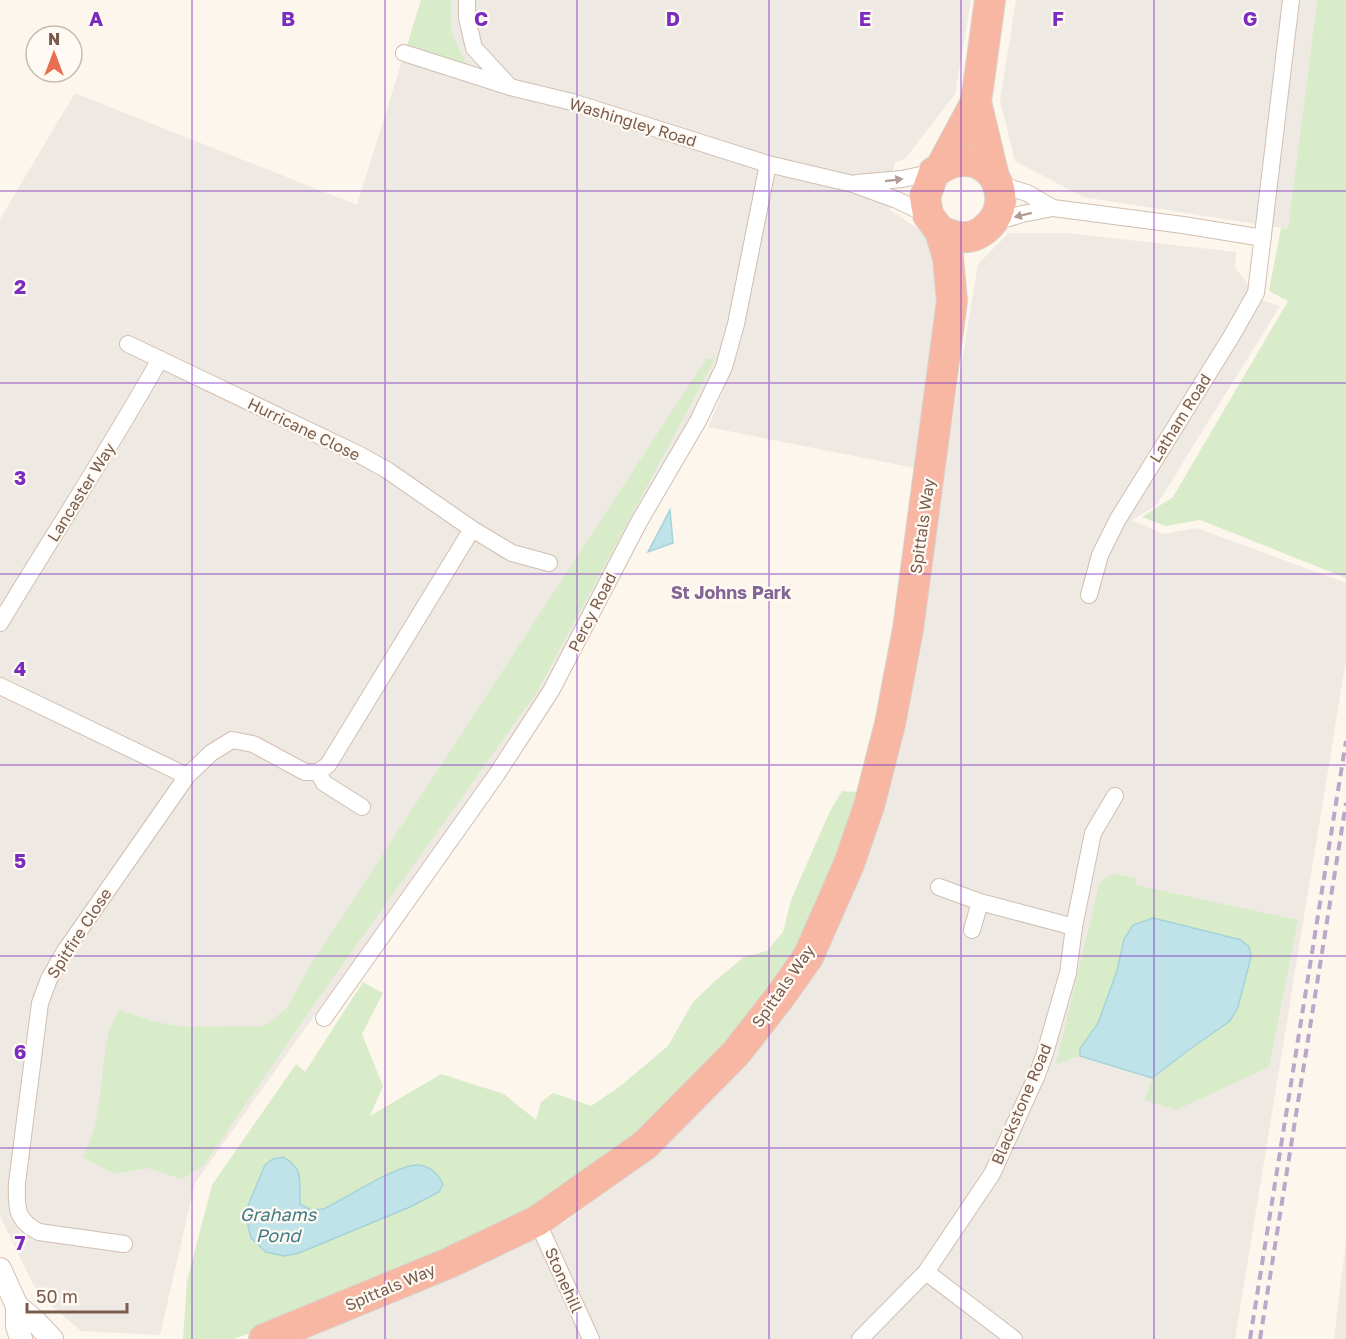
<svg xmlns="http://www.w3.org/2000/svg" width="1346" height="1339" viewBox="0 0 1346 1339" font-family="'Golos Text',sans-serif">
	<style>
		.industrial { fill: #efe9e4 }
		.green { fill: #d8ecc9 }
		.water { fill: #bfe3e8; stroke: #a5d3da; stroke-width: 1.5 }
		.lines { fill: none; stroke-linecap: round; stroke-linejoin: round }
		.street-casing { stroke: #d1beb0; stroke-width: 18 }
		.secondary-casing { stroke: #d6c0b0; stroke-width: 24 }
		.highway-casing { stroke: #dad1cd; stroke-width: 32 }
		.street { stroke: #fff; stroke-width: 16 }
		.secondary { stroke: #fff; stroke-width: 22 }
		.highway { stroke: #f7b7a3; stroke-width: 30 }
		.rail { stroke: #b9a8c9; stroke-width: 4; stroke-dasharray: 9 6; stroke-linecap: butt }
		.oneway { fill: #af9d94 }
		.grid { fill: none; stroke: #7b2cbf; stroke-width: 1.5; stroke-opacity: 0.55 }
		.labels { text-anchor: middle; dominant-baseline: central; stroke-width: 4.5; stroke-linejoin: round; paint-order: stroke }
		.street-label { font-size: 16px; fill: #7a5c4d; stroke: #fffaf3 }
		.neighbourhood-label { font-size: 18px; font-weight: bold; fill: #846695; stroke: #fffaf3 }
		.water-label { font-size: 18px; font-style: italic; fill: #437c86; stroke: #fffaf3 }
		.grid-label { font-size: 20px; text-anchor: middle; font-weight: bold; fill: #7b2cbf; stroke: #fffaf3; stroke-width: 4.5; stroke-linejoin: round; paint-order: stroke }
	</style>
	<rect width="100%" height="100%" fill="#fdf6ec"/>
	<path class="industrial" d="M421,0H971L955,94L905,159L895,162L888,187L890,210L917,228L926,237L943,269L920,469L708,427L724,390H705L528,716L195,1183L160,1335L81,1331L38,1294L0,1216V219L75,93L357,205Z
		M1016,0H1317L1288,229L1083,197L1015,161L1000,100Z
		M1009,233H1066L1236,252L1235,268L1261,300L1280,306L1156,506L1132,520L1163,534L1197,528L1346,583V660L1235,1339H304L453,1270L565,1222L632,1173L750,1059L902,724L978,264Z
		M1346,1240V1339H1334Z"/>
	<path class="green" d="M421,0H451V31L468,68L406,49Z
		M1317,0H1346V578L1200,520L1166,526L1142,517L1173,497L1288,301L1269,291L1281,228L1288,229Z
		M706,359H715L537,692L318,999L203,1166L182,1179L147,1168L114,1174L83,1157C104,1118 99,1073 109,1031C111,1024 116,1017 119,1010L156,1022L185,1027L264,1026L286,1009L310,966Z
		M842,791L873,793L805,951L647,1132L598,1159L527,1217L311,1312L233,1339H183L187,1281L212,1185L296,1064L305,1072L363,982L383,993L362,1034L383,1086L370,1116L441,1074L504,1094L536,1120L541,1102L553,1093L591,1106L619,1087L668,1046L693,1002L715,981L744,957L767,951L783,932L791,900L830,811Z
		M1116,874L1136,878V885L1298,920L1269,1067L1176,1110L1145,1100L1152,1078L1190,1049L1124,939C1118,966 1111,1000 1097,1024C1091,1035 1079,1044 1080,1056L1056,1064L1099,885L1105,877Z"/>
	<path class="water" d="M670,510L673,543L648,552Z
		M1153,918L1241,940L1249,947L1251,957L1238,1007L1230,1021L1190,1049L1152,1078L1080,1056V1049L1098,1023L1117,971L1124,939L1133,925Z
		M283,1157C305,1169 299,1182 300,1204L311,1210L324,1209C342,1200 400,1163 418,1165C431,1166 438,1174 443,1184L439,1192L410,1207L299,1253L284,1256L266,1252L251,1238L245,1213L265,1165L273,1159Z"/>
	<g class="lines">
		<g class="street-casing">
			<path id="street" d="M467,0V18L474,48L510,87L572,102L768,164L853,184L897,200L928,215
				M404,53L510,87
				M857,183L902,179L934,172
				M998,184L1027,193L1053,208
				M993,223L1022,214L1053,208L1183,225L1263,238
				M128,344L360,455L387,470L472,529L512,553L549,563
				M1089,595L1100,555L1118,519L1231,337L1256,293L1291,0
				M0,623C53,535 110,449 160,359
				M0,686L187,776L211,753L232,740L253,744L305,772H318L324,783L362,807
				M318,772L328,765L472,529
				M939,887L980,902L1074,927
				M972,930L980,902
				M324,1018L497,774L551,691L639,522L698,421L724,367L736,324L768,164
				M537,1221L591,1339
				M124,1244L39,1232C16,1221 16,1207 17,1183L40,1003L49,979L65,951L187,776
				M926,1272L1014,1339
				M860,1339L926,1272L992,1174L1037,1075L1045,1053L1068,973L1074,927L1093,833L1115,796"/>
		</g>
		<g class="secondary-casing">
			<path id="secondary" d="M0,1269L17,1306V1326L21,1339
				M17,1306L35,1321L52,1339"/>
		</g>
		<g class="highway-casing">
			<path id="highway" d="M990,0L976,102L994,177
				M940,169L976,102
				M264,1339L449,1263L537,1221L645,1145L736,1053L779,998L808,957L849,864L869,806L890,724L908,629L952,301L948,258L940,231L928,215L925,197L934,172C941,168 949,163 956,162C996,153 1017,206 984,230C970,241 956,238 940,231"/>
		</g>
		<use href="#street" class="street"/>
		<use href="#secondary" class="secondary"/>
		<use href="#highway" class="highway"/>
		<path class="rail" d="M1250,1339L1346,741
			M1260,1339L1346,803"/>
	</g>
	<defs><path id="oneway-solid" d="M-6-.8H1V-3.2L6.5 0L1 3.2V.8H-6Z" transform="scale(1.5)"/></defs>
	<g class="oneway">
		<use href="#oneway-solid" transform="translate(894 180) rotate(-7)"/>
		<use href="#oneway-solid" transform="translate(1023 215) rotate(166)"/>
	</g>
	<path class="grid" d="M192,0V1339M385,0V1339M577,0V1339M769,0V1339M961,0V1339M1154,0V1339M0,191H1346M0,383H1346M0,574H1346M0,765H1346M0,956H1346M0,1148H1346"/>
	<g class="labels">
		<g class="street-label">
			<text transform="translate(633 122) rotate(17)">Washingley Road</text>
			<text transform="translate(1180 418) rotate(-58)">Latham Road</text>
			<text transform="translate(304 429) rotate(26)">Hurricane Close</text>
			<text transform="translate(81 492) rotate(-58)">Lancaster Way</text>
			<text transform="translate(922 526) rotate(-82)">Spittals Way</text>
			<text transform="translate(592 612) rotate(-63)">Percy Road</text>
			<text transform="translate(79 933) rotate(-57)">Spitfire Close</text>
			<text transform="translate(783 986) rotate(-55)">Spittals Way</text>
			<text transform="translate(1021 1104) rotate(-67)">Blackstone Road</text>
			<text transform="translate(564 1280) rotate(66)">Stonehill</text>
			<text transform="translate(390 1287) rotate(-23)">Spittals Way</text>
		</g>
		<g class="neighbourhood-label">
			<text x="731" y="592">St Johns Park</text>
		</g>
		<g class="water-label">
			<text x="278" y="1214">Grahams<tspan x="278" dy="21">Pond</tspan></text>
		</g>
	</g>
	<g class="grid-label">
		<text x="96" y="26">A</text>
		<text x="288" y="26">B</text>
		<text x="481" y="26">C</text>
		<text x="673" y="26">D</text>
		<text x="865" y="26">E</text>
		<text x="1058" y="26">F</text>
		<text x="1250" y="26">G</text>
		<text x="20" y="294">2</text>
		<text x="20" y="485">3</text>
		<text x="20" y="676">4</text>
		<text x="20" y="868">5</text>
		<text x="20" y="1059">6</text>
		<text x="20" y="1250">7</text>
	</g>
	<g transform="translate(54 54)"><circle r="28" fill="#fffaf3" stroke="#cabbb1" stroke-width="1.5"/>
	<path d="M0-4.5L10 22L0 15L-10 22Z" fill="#e76f51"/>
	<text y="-9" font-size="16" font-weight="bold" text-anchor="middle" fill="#7a5c4d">N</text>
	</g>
	<path d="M27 1303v9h100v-9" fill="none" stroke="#7a5c4d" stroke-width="3"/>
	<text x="36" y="1303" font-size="18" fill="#7a5c4d" stroke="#fffaf3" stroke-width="4.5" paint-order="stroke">50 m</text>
</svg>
